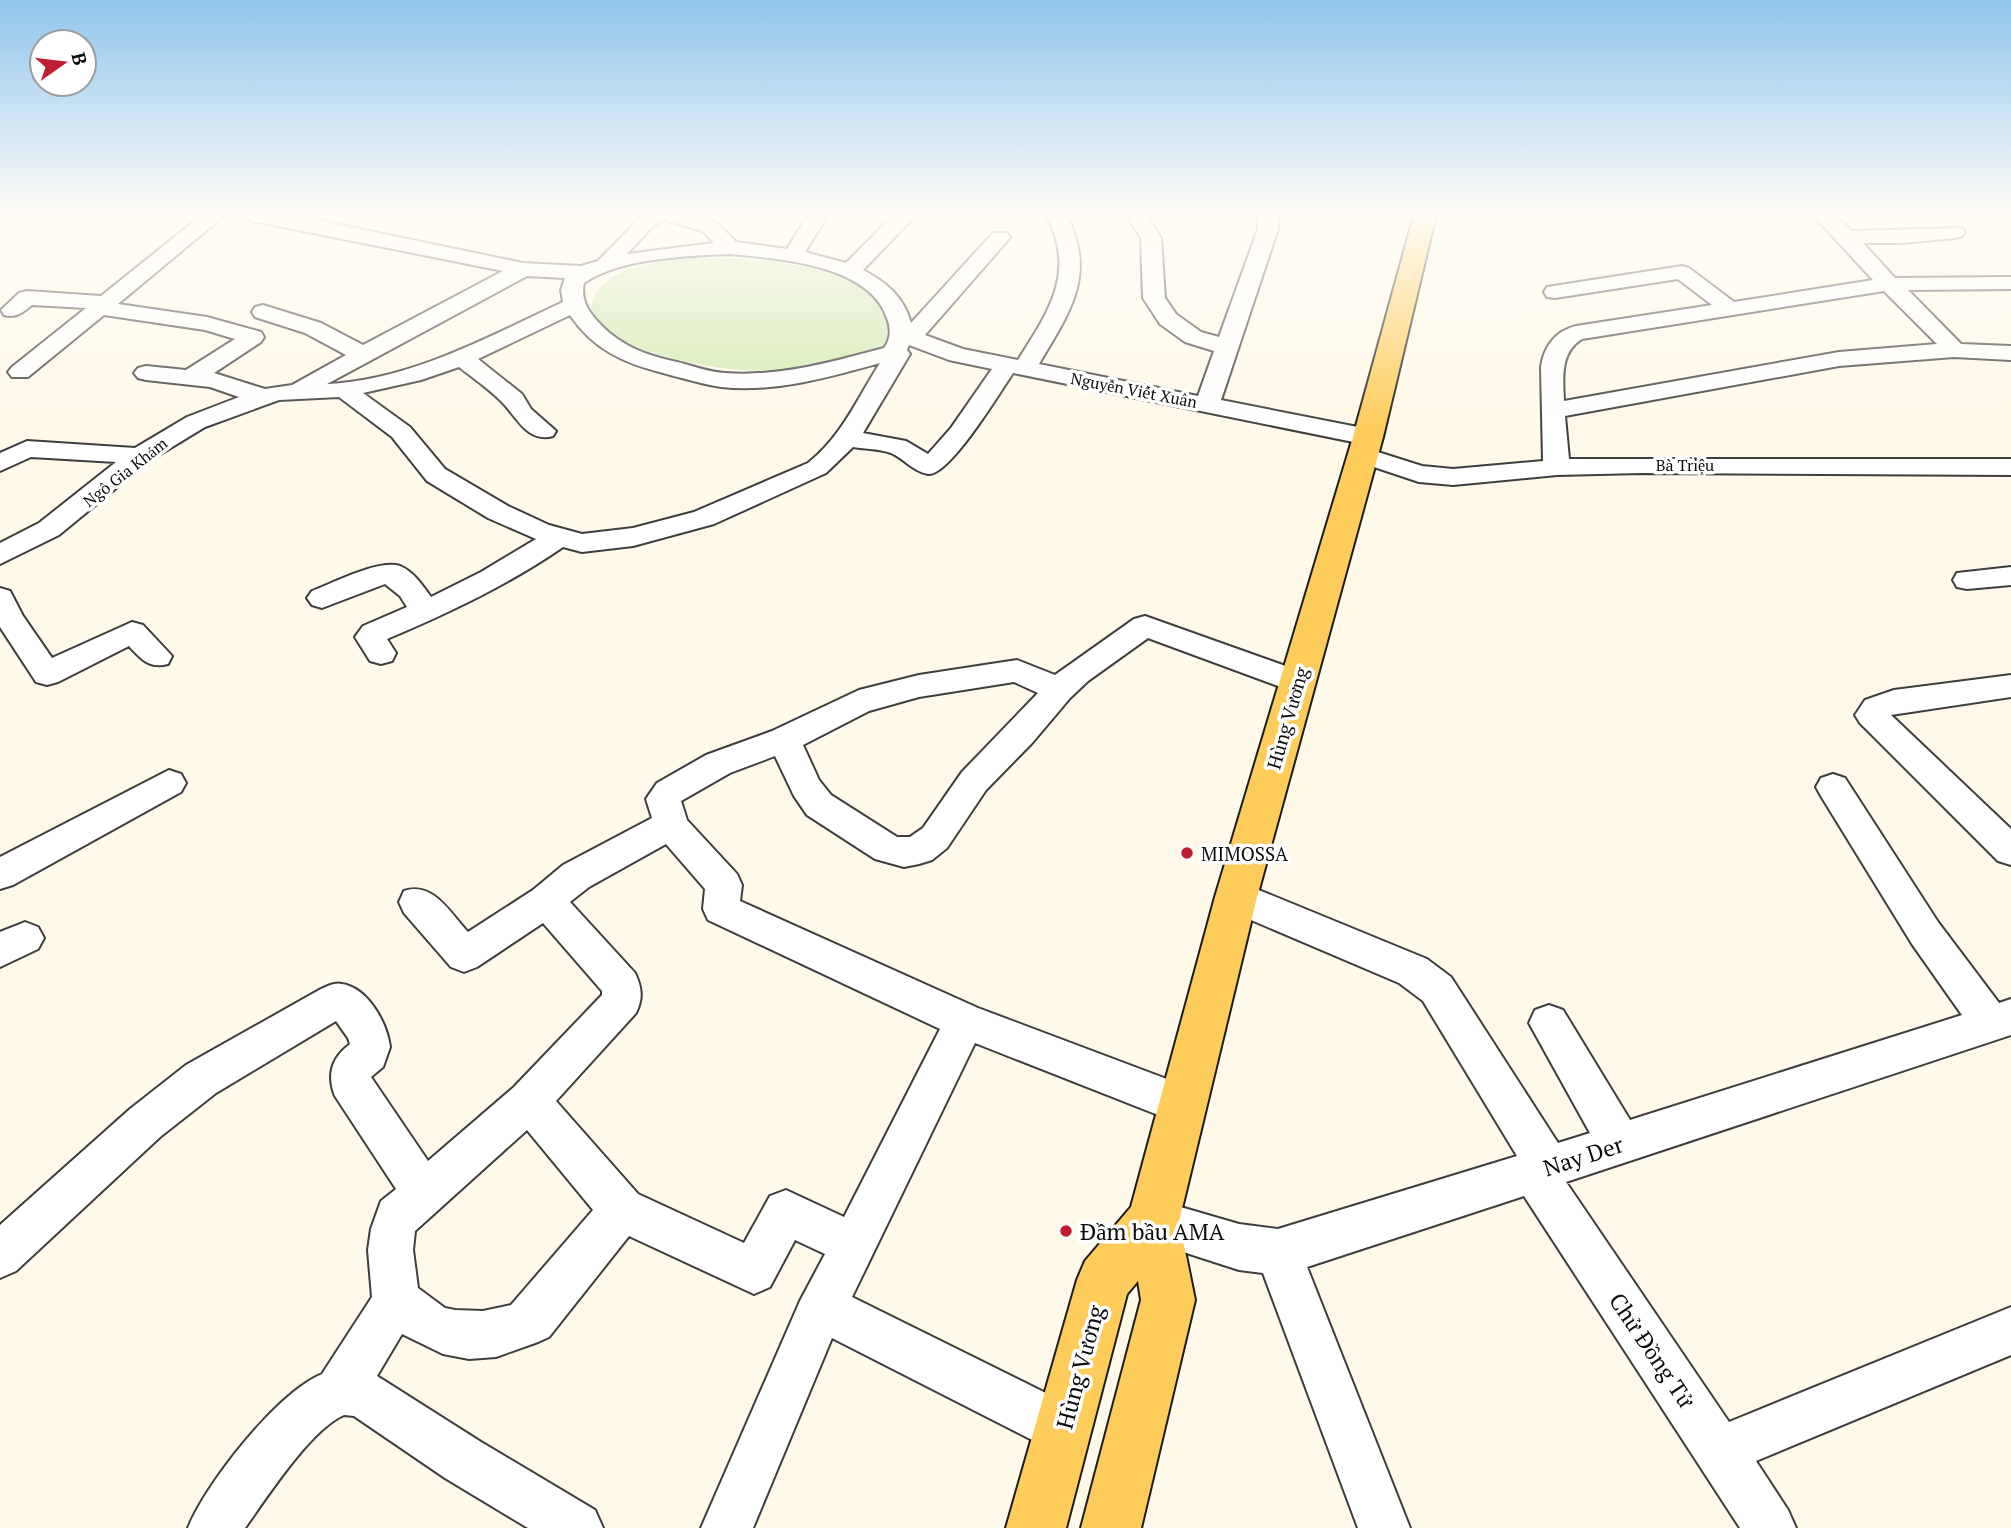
<svg xmlns="http://www.w3.org/2000/svg" width="2011" height="1528" viewBox="0 0 2011 1528" font-family="'PT Serif',serif">
	<style>
		.green { fill: #d3eab2 }
		.lines { fill: none; stroke-linecap: round; stroke-linejoin: round }
		.minor-casing { stroke: #3e3e3e; stroke-width: 4 }
		.major-casing { stroke: #1c1c1c; stroke-width: 4 }
		.minor { fill: #fff; fill-rule: evenodd }
		.major { fill: #fecc5a; fill-rule: evenodd }
		.poi-dot { fill: #c01e30; stroke: #fff; stroke-width: 2.5 }
		.labels { text-anchor: middle; dominant-baseline: central; stroke-width: 7; stroke-linejoin: round; paint-order: stroke }
		.far-street-label { font-size: 16px; fill: #0b0b0b; stroke: #fff }
		.street-label { font-size: 19px; fill: #0b0b0b; stroke: #fff }
		.poi-label { font-size: 19px; fill: #0b0b0b; stroke: #fff; text-anchor: start }
		.near-street-label { font-size: 23px; fill: #0b0b0b; stroke: #fff }
		.near-poi-label { font-size: 23px; fill: #0b0b0b; stroke: #fff; text-anchor: start }
	</style>
	<rect width="100%" height="100%" fill="#fff9e9"/>
	<path class="green" d="M726,258C772,260 840,267 877,298C883,304 889,312 895,318C892,328 891,340 882,347C866,360 846,361 826,364C814,366 802,369 789,370C739,375 614,360 591,309C596,258 689,258 726,258Z"/>
	<g class="lines">
		<g class="minor-casing">
			<path id="minor" d="M202,215H225L118,304L207,317L261,332L264,337L261,342L214,373L265,389L292,385L346,355L305,333L255,317L252,312L255,307L263,305L321,323L363,345L503,271L253,221L243,215H292L523,263L581,266L598,261L643,215H693L717,223L736,242L787,249L808,215H828L805,252L846,263L894,215H916L863,270C886,282 904,297 911,323L993,233H1007L1010,237L1007,241L925,335L963,349L1018,360C1049,311 1077,272 1046,215H1066C1098,274 1069,313 1039,364L1198,396L1214,351L1185,342L1160,324L1143,298L1141,238L1126,215H1146L1161,238L1165,298L1176,314L1201,332L1219,337L1258,229V215H1278V229L1221,400L1368,429L1377,432L1381,437L1377,442L1368,445L1013,373C1000,392 949,477 928,474C914,472 903,458 891,453C880,449 865,449 853,447L826,473L714,524L633,546L582,552L563,547C508,585 448,613 387,639L396,653L392,661L381,664L370,661L355,637L363,626L407,607L400,596L385,584L322,608L312,605L307,598L312,591C333,583 379,559 400,566C413,571 423,586 431,597L481,572L536,539L488,518L427,481L392,437L339,397L279,400L205,427L149,461L59,535L0,564V543L39,523L116,462L31,457L0,471V453L27,441L135,448L187,417L239,397L210,387L146,380L138,378L134,373L138,368L146,366L186,370L235,339L205,330L104,315L28,377H12L8,372L12,367L86,308L32,305C22,313 17,318 4,315L1,310L19,293L27,291L101,296ZM665,220L703,231L714,243L627,254L653,226ZM730,254C778,259 869,264 887,318C891,328 891,339 884,348C832,362 779,377 725,373C709,372 693,366 677,362C649,356 622,347 601,325C589,313 580,300 584,283C620,258 687,256 730,254ZM527,276L565,278L561,290L563,302C488,337 411,380 327,384ZM570,315C594,350 624,363 663,373C682,378 702,384 721,387C774,393 830,377 880,363C857,399 842,436 808,463L694,512L633,528L582,534L549,525L508,506L445,469L410,427L363,393L421,380L459,367C473,378 489,389 502,402C517,417 527,443 553,436L556,431L531,409L522,394L478,359ZM909,345L949,360L992,369L951,428L928,454L906,441L863,433L910,354L907,350Z
				M1813,215H1835L1852,231L1962,228L1965,232L1962,236L1955,238L1902,243H1863L1895,278L2011,277V289L1908,290L1961,344L2011,346V360L1954,357L1839,366L1565,416L1569,459H2011V475L1642,473L1557,475L1453,485L1419,482L1353,460L1349,455L1353,450L1362,447L1422,466L1453,469L1543,461L1541,367C1544,347 1555,331 1576,326L1712,305L1678,279L1555,298L1547,297L1544,292L1547,287L1682,266L1689,268L1734,302L1873,280ZM1884,291L1937,344L1839,352L1564,401C1563,378 1560,352 1582,339Z
				M2011,567V585L1967,589L1957,587L1953,580L1957,573Z
				M0,588L10,591L23,616L52,658L132,622L143,625L172,656L168,664C149,669 141,659 129,646L58,682L47,685L36,682L0,627Z
				M1145,616L1308,674L1313,682L1308,690L1297,693L1148,638L1088,681L1070,698L1032,743L986,790L947,848L932,860L919,864L904,867L875,859L807,815L794,796L775,756L730,773L681,801L687,820L737,874L742,885L740,901L978,1008L1196,1090L1202,1104L1196,1118L1181,1124L975,1043L852,1297L1082,1411L1089,1429L1082,1447L1064,1454L1046,1447L832,1338L753,1528H701L800,1301L825,1254L795,1240L770,1287L754,1294L629,1236L549,1337L538,1342L496,1357L469,1359L443,1354L402,1334L377,1376L481,1442L595,1510L603,1528H528L445,1478L354,1416L344,1415C311,1429 267,1497 245,1528H188C206,1483 277,1393 322,1374L372,1297L368,1250L371,1229L381,1201L396,1189L335,1096C327,1076 331,1058 350,1044L348,1038L336,1021L216,1093L160,1137L16,1271L0,1278V1225L130,1109L186,1065L321,989C328,986 335,982 342,984C368,988 387,1023 390,1047L383,1067L371,1077L428,1161L514,1087L602,995V991L543,923L477,967L464,972L451,967L404,913L399,902L404,891C433,881 450,913 468,932L533,890L563,865L652,818L646,799L657,783L706,755L772,731L859,690L919,675L1017,660L1055,675L1134,619ZM1014,682L1038,693L962,772L923,828L910,837H897L831,795L819,780L803,745L869,711L919,697ZM666,844L705,889L703,909L708,920L940,1029L844,1217L786,1190L770,1196L744,1243L638,1194L556,1101L636,1013C643,998 642,988 635,973L570,902L589,887ZM527,1130L593,1210L511,1305L483,1311L455,1310L445,1308L418,1288L413,1250L415,1231Z
				M2011,675V697L1891,715L2011,829V865L1998,861L1860,723L1855,715L1865,700L1894,690Z
				M169,770L181,774L186,783L181,792L13,885L0,889V857Z
				M1833,774L1845,778L1938,922L1999,1003L2011,999V1035L1566,1182L1729,1422L2011,1307V1355L1756,1461L1788,1510L1796,1528H1740L1524,1196L1307,1267L1410,1528H1358L1263,1273L1239,1270L1137,1237L1131,1221L1137,1205L1153,1199L1239,1224L1278,1229L1517,1156L1423,1001L1399,983L1223,908L1218,897L1223,886L1236,882L1249,886L1427,959L1451,977L1558,1143L1590,1133L1529,1023L1535,1010L1549,1005L1563,1010L1630,1120L1962,1015L1912,944L1821,796L1816,787L1821,778Z
				M25,922L38,927L44,938L38,949L0,967V932Z"/>
		</g>
		<g class="major-casing">
			<path id="major" d="M1414,215H1436L1383,437L1257,897L1179,1221L1195,1300L1141,1528H1081L1141,1300L1138,1281L1127,1294L1066,1528H1006L1077,1280L1085,1261L1131,1207L1215,897L1353,437Z"/>
		</g>
		<use href="#minor" class="minor"/>
		<use href="#major" class="major"/>
	</g>
	<linearGradient id="sky" x2="0" y2="1"><stop stop-color="#90c6ee"/><stop offset="0.5" stop-color="#fffcf5"/><stop offset="1" stop-color="#fffcf5" stop-opacity="0"/></linearGradient>
	<rect width="2011" height="429" fill="url(#sky)"/>
	<g class="poi-dot">
		<circle cx="1187" cy="853" r="7"/>
		<circle cx="1066" cy="1231" r="7"/>
	</g>
	<g class="labels">
		<g class="far-street-label">
			<text transform="translate(1134 390) rotate(11)">Nguyễn Viết Xuân</text>
			<text x="1685" y="465">Bà Triệu</text>
			<text transform="translate(125 472) rotate(-38)">Ngô Gia Khảm</text>
		</g>
		<g class="street-label">
			<text transform="translate(1287 718) rotate(-74)">Hùng Vương</text>
		</g>
		<g class="poi-label">
			<text x="1201" y="853">MIMOSSA</text>
		</g>
		<g class="near-street-label">
			<text transform="translate(1583 1156) rotate(-18)">Nay Der</text>
			<text transform="translate(1652 1350) rotate(56)">Chử Đồng Tử</text>
			<text transform="translate(1080 1367) rotate(-75)">Hùng Vương</text>
		</g>
		<g class="near-poi-label">
			<text x="1080" y="1231">Đầm bầu AMA</text>
		</g>
	</g>
	<g transform="translate(63 63) rotate(76)"><circle r="33" fill="#ffffff" stroke="#9d9d9d" stroke-width="2"/>
	<path d="M0-5L12 26L0 18L-12 26Z" fill="#c01e30"/>
	<text y="-10" font-size="19" font-weight="bold" text-anchor="middle" fill="#0b0b0b">B</text>
	</g>
</svg>
